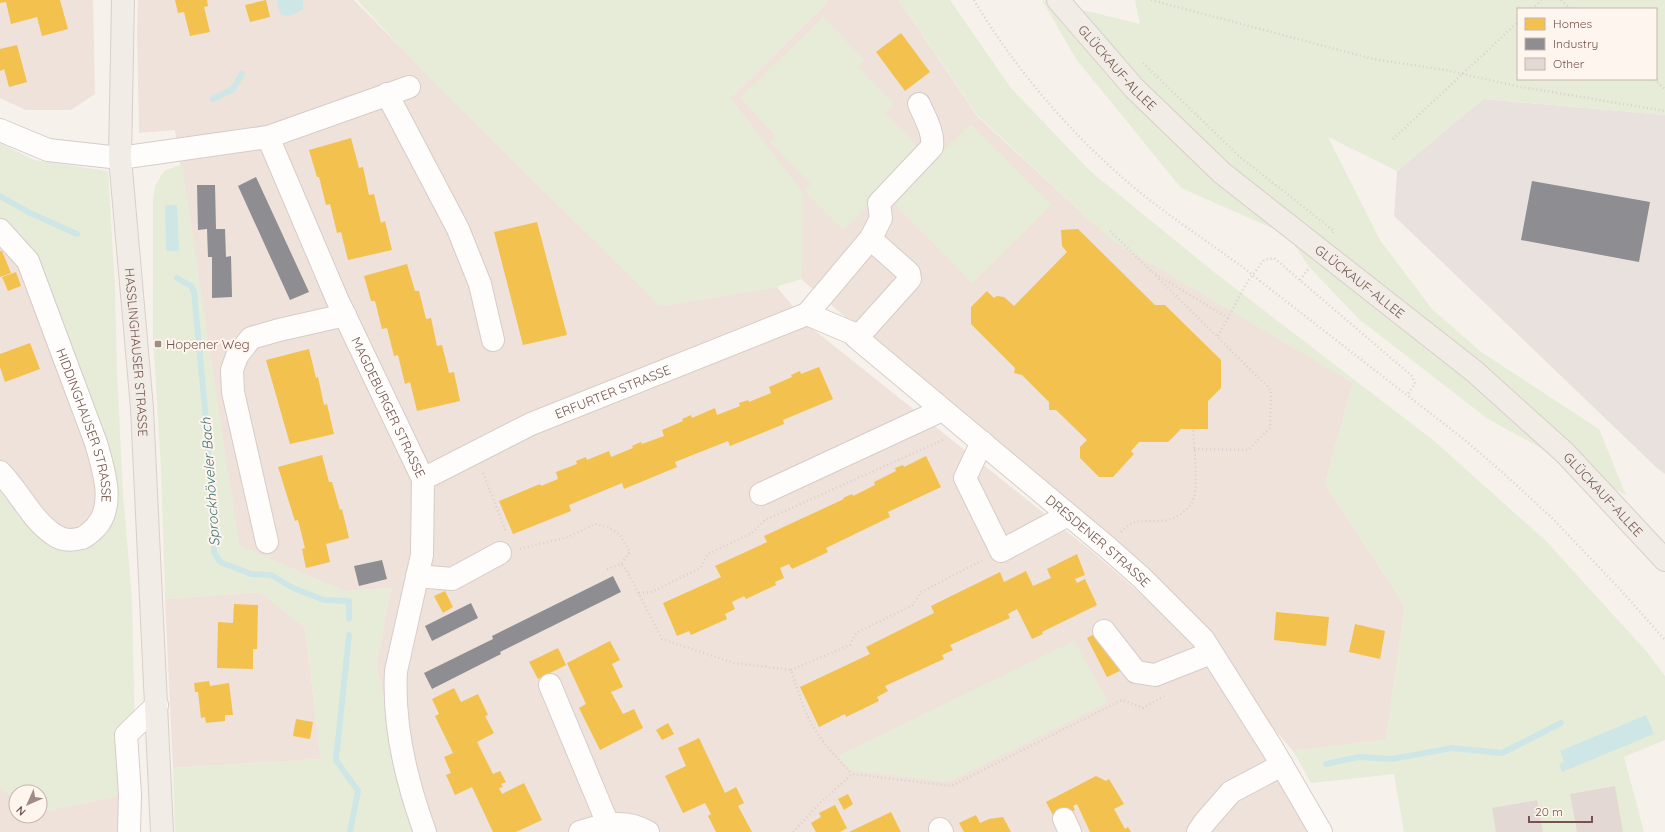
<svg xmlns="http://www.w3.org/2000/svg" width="1665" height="832" viewBox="0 0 1665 832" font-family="Quicksand,sans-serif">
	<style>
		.residential { fill: #efe2da }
		.industrial { fill: #e9e1dd }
		.green { fill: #e7ecd8; fill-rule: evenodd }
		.water { fill: #cee7e6 }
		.homes { fill: #f2c14e }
		.industry { fill: #8d8d92 }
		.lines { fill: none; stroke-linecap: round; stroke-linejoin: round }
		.stream { stroke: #cee7e6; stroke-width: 6 }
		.building { fill: #e3d8d4 }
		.minor-casing { stroke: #d6ccc8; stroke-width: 24 }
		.major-casing { stroke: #d8ceca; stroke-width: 24 }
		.path { stroke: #d9d0cf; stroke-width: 2.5; stroke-dasharray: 1 3; stroke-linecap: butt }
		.minor { stroke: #fefdfc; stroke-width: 22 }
		.major { stroke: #f2ece6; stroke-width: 22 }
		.path-bridge { stroke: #d9d0cf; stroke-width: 2.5; stroke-dasharray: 1 3; stroke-linecap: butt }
		.poi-dot { fill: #a18c85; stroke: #fef5ee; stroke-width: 1.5 }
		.labels { text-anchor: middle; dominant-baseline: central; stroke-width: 4; stroke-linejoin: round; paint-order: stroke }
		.street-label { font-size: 13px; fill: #73554d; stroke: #fef5ee }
		.poi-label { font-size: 13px; fill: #73554d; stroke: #fef5ee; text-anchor: start }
		.water-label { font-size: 14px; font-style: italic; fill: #427777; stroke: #fef5ee }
	</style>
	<rect width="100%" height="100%" fill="#f7f1ec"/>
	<path class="residential" d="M0,0H93L95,94L71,110H26L0,98Z
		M138,0H354L438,85L776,286L809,326L1095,554L1189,636L1314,832H414L376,664L391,588L344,591L239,546L175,130L139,133L137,33Z
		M828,0H899L978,117L1089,219L1353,383L1325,484L1405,606L1386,740L1293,751L1261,714L1201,623L801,279L802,193L730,98L821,9Z
		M0,236L25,264L93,444L98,518L62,536L0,465Z
		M260,592L305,627L321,759L173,768L165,599Z
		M0,786L16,802V816H40V812L136,792L139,832H0Z"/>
	<path class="industrial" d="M1483,99L1665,115V474L1658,469L1394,216L1397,171Z"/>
	<path class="green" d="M357,0H828L821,9L730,98L803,193L801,279L776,287L660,306L436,85Z
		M899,0H950L1011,88L1090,171L1214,272L1433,440L1546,541L1647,652L1665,676V740L1624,757L1644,832H1404L1394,774L1311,783L1293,751L1386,739L1405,606L1325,484L1353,383L1114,242L978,116Z
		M1042,0L1140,24L1135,0H1665V115L1483,99L1397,171L1328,137L1380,240L1432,309L1481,352L1599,429L1626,495L1488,419L1360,320L1309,267L1288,235L1181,188L1076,59ZM1518,9H1656V79H1518Z
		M823,17L864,60L858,67L894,104L885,113L923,152L843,230L805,191L811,184L770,142L776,136L740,98Z
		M971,124L1051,205L972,283L892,201Z
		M0,143L34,160L108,171L115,286L117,373L123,494L132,598L136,792L40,812V792H16V802L0,786V477L38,526L85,541L107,466L0,223Z
		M182,164L239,545L344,591L391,588L376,664L414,832H175L173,768L321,759L305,627L260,592L165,599L161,468L153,339V200L155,186L164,171Z
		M1074,641L1108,702L948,782L851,770L838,756Z"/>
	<path class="water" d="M278,0H303V9L291,16L281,15L277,3Z
		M165,205H177L179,251H166Z
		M1646,715L1654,734L1562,772L1559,764L1564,762L1560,751Z"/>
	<path class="homes" d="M0,0H60L68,29L42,36L37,17L11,24L6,2L0,3Z
		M175,0H207L208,6L204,7L210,32L190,36L184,12L178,13Z
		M266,0L270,17L250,22L245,5Z
		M901,33L930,72L905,91L876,52Z
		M17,45L27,82L9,87L4,69L0,71V49Z
		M351,138L359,168L363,167L369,195L374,194L381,223L385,221L392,250L348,260L341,232L337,233L330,204L326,205L319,177H317L309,150Z
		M537,222L567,335L523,345L494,232Z
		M1078,229L1155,305H1165L1221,360V388L1208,401V429H1181L1168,442H1139L1131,451L1134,454L1113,477H1099L1080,458V447L1087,440L1056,410H1049V402L1022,375L1014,373L1015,368L971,324V307L987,291L994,298L997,296L1004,297L1014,306L1067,252L1062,246L1061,230Z
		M0,251H2L11,273L0,277Z
		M407,264L415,291H419L426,319L431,318L437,346L442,345L449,373L454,372L460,401L417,411L410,382L405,384L398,355L394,356L387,328L382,329L375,301H371L364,276Z
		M16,272L21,286L8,291L2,277Z
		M30,343L40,369L5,382L0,367V354Z
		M309,349L316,378L318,377L324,405L327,404L334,434L290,444L266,360Z
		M819,367L833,399L783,420L784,424L730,446L728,441L675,462L677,467L624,489L622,483L569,505L571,511L513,534L499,501L540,484L541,486L558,479L556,472L577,464L576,461L586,457L587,460L609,451L611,457L633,448L632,446L641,442L642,444L664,436L662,430L683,421L682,419L691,415L692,418L715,408L717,415L740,406L739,403L748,400L749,402L771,393L769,387L792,377L791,375L800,371L801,374Z
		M322,455L329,482H332L340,510L342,509L349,538L326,544L330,562L306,568L302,549L305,548L298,520L295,521L278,467Z
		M926,456L941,487L888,512L890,517L826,548L828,552L792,569L789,564L780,568L784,578L775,582L776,585L746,599L744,596L732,602L735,609L725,614L727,619L691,635L689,631L677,636L663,603L721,577L715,566L767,542L764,536L844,499L843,498L852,494L853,496L875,485L874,482L896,471L895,468L903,465L904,467Z
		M1077,554L1085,575L1075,579L1077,583L1085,579L1097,605L1042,632L1043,634L1032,639L1017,609L1008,614L1010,618L950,645L953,650L942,655L944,659L885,686L888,691L877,697L879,701L846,717L845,714L819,727L800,687L870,654L866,647L934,613L931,606L1000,572L1004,582L1026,571L1033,586L1051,578L1047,569Z
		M445,591L453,607L443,613L434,596Z
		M234,604L258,605L257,649H253V669L217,668L218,622L233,623Z
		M1276,612L1329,617L1326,646L1274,640Z
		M1355,624L1385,631L1380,659L1349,652Z
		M1102,630L1122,670L1107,677L1087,638Z
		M610,641L620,660L612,664L623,687L611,692L623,714L634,709L643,728L600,750L579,708L586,704L567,663Z
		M558,648L566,665L538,679L529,662Z
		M209,681L210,686L229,683L233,715H225V721L206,723L205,717L201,718L198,692H195L194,683Z
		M454,688L461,702L478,694L488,715L485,716L494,733L477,742L493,774L500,771L506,782L501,784L503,787L499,788L502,794L524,783L542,820L516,832H493L472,787L455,795L446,775L451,773L444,757L453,753L435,716L439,714L432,699Z
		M296,719L313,722L310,739L293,736Z
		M668,723L674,734L662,740L656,730Z
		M699,738L725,793L736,787L744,803L738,806L752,832H716L708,816L711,814L705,803L683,813L665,776L686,766L678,748Z
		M1096,776L1106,781L1109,779L1124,804L1114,809L1125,829L1128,827L1131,832H1090L1077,804L1073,806L1075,810L1055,819L1046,802Z
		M848,794L853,804L844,810L838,799Z
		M835,805L847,828L840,832H816L811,823L821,817L819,813Z
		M891,812L901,832H849Z
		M976,815L980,823L989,819L1003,817L1011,832H964L959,823Z"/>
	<path class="industry" d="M256,177L309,292L290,300L238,186Z
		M1532,181L1650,202L1639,262L1521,240Z
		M197,185H215L216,229H225L226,257L231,256L232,297L212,298V257H208L207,229L198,230Z
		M382,560L387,579L359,586L354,566Z
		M613,576L621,592L500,652L501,654L432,689L424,673L493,639L492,636Z
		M471,603L478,618L432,641L425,626Z"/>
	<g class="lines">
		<path class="stream" d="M213,99L233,89L242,74
			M0,196L30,213L77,234
			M177,278L191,286L194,292L207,431L214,552L220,562L251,574L271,575L293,588L324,600L349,601V619
			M349,635L336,760L358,791L350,832
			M1326,764L1359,757L1392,759L1452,748L1502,753L1561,723"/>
	</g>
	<path class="building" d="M1615,786L1623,832H1577L1570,794Z
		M1537,800L1543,832H1496L1492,808Z"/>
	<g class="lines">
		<g class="minor-casing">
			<g id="minor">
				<path d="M387,94L458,229L480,284L493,340"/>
				<path d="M0,130L48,150L120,158L268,137L409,87"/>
				<path id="s1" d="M268,137L337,299L423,479L422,555L396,671C393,724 407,783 425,832"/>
				<path id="s2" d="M0,230L28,261L96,443C103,468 116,505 96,527C92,531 87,536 82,538C71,541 62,541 53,534C31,519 19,491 0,472"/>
				<path id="s3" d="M807,314L852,333L857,338L1107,547L1142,578L1203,639L1272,748L1321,832"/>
				<path d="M857,338L910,279L909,273L874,242L869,241"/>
				<path d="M982,442L965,478L1001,551L1068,515"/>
				<path id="s4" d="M423,479L531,424L807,314L871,238L881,218L879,203L932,147C934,132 925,118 919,104"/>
				<path d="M761,494L942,410"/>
				<path d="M267,542L233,392L232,370L237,356L251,338L279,330L345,315"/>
				<path d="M417,576L452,579L500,553"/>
				<path d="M1104,631L1136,672L1155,675L1211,653"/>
				<path d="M550,685L608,824"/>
				<path d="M1064,819L1070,832"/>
				<path d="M940,829L942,832"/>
				<path d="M129,832L130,794L126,735L157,705"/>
				<path d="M580,832C604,824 625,819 648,832"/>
				<path d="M1198,832L1204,823L1231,792L1282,765"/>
			</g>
		</g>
		<g class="major-casing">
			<g id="major">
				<path id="s5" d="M123,0L120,158L142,408L162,832"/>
				<path id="s6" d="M1058,0L1134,88L1222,173L1474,371L1565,453L1665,560"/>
			</g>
		</g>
		<path class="path" d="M974,0C1015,69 1070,133 1131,185C1167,215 1207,241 1244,268
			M1151,0L1373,59L1445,70L1516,86L1665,111
			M1561,0L1571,9
			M1532,9L1541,0
			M1143,63L1240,157L1334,231L1332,234
			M1655,79L1665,90
			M1393,139L1518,22
			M1110,231L1152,272
			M1152,272L1228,318L1246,284L1264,260L1274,258L1412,376L1415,384L1407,395
			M1156,276L1271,390L1270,428L1248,450L1194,449
			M1300,280L1309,268
			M1260,281L1466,441L1502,472L1550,516L1618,587L1665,640
			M1218,336L1228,318
			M483,473L506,532
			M1121,532C1135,517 1143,522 1161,521C1173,521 1191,510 1194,497C1198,480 1194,447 1193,429
			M520,549L568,537L595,524L608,527L620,535L630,552L621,564
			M607,569L621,564L626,569L662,639L734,663L791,670C798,690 803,710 814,728C824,745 839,760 852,774
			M639,593L652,592L700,568L708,554L752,533L765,520L945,439
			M791,670L850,645L856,633L913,605L921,592L983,560
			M793,832L819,804L852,774L951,786L1122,700L1143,708L1164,696"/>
		<use href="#minor" class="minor"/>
		<use href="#major" class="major"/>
		<path class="path-bridge" d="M1244,268L1260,281"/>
	</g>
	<rect class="poi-dot" x="154" y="340" width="8" height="8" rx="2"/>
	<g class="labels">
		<g class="street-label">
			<text stroke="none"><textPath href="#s6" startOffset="90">GLÜCKAUF-ALLEE</textPath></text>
			<text stroke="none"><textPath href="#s6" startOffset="414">GLÜCKAUF-ALLEE</textPath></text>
			<text stroke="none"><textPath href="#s5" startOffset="353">HASSLINGHAUSER STRASSE</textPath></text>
			<text stroke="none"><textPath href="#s4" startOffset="209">ERFURTER STRASSE</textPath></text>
			<text stroke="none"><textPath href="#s1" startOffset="296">MAGDEBURGER STRASSE</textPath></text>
			<text stroke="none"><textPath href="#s2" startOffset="216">HIDDINGHAUSER STRASSE</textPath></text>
			<text stroke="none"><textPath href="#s6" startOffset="738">GLÜCKAUF-ALLEE</textPath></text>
			<text stroke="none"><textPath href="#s3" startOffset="371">DRESDENER STRASSE</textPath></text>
		</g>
		<g class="poi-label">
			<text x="166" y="344">Hopener Weg</text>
		</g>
		<g class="water-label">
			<text transform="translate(210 482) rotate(-94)">Sprockhöveler Bach</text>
		</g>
	</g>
	<rect x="1517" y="8" width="140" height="72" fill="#fef5ee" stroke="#c6b5ae"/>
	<rect x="1525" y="18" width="20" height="12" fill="#f2c14e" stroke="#c6b5ae"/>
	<text x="1553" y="28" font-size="12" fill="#73554d">Homes</text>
	<rect x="1525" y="38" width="20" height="12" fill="#8d8d92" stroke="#c6b5ae"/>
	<text x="1553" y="48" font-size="12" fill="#73554d">Industry</text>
	<rect x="1525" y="58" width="20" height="12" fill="#e3d8d4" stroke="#c6b5ae"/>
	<text x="1553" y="68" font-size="12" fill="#73554d">Other</text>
	<g transform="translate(28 804) rotate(225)"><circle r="19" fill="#fef5ee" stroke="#c6b5ae"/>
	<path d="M0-3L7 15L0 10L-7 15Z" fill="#a18c85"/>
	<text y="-6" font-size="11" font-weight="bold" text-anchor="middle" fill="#73554d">N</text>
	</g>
	<path d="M1529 816v6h63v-6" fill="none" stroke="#73554d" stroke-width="2"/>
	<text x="1535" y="816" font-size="12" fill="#73554d" stroke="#fef5ee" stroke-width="3" paint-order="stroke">20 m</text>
</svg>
